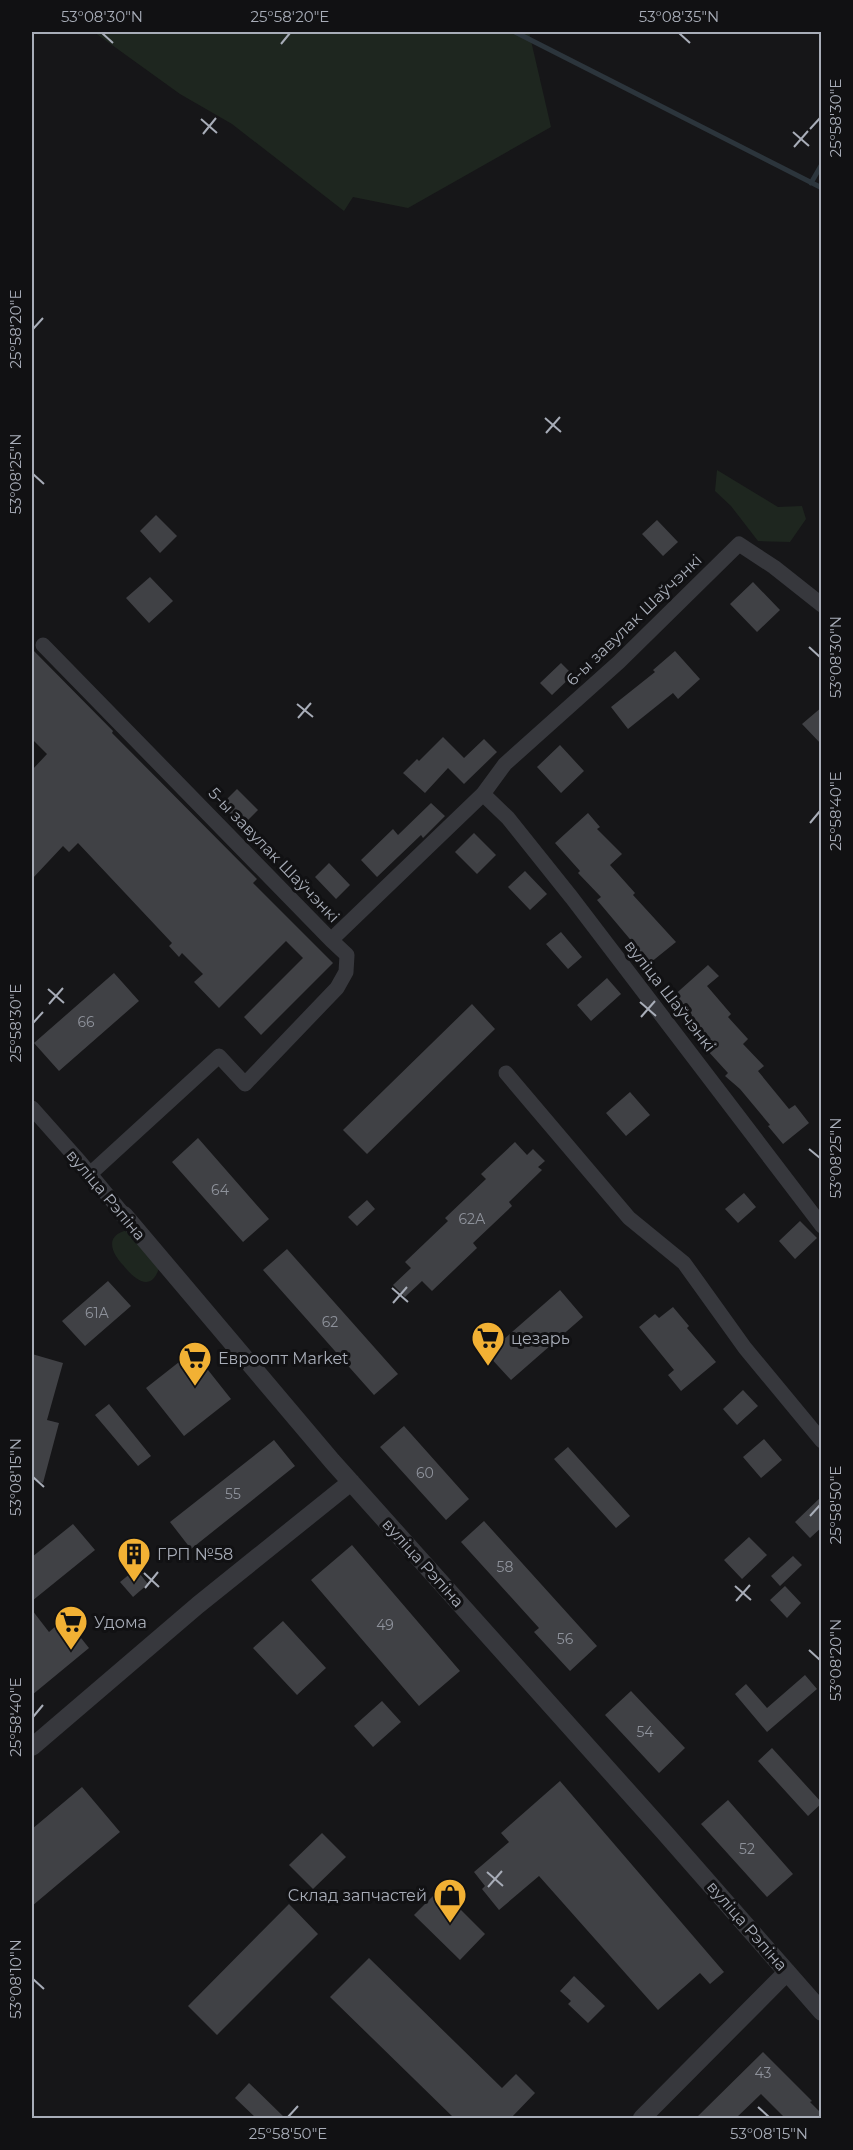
<svg xmlns="http://www.w3.org/2000/svg" width="853" height="2150" viewBox="0 0 853 2150" font-family="Montserrat,sans-serif">
	<style>
		.green { fill: #1e261f }
		.lines { fill: none; stroke-linecap: round; stroke-linejoin: round }
		.stream { stroke: #2c353c; stroke-width: 5 }
		.building { fill: #404145 }
		.minor { stroke: #37383d; stroke-width: 15 }
		.tertiary { stroke: #37383d; stroke-width: 18 }
		.ticks { fill: none; stroke: #a8adb8; stroke-width: 2 }
		.labels { text-anchor: middle; dominant-baseline: central; stroke-width: 6; stroke-linejoin: round; paint-order: stroke }
		.number-label { font-size: 14px; fill: #8e929b }
		.street-label { font-size: 16px; fill: #a8adb8; stroke: #111113 }
		.poi-label { font-size: 16px; fill: #a8adb8; stroke: #111113; text-anchor: start }
		.neatline { fill: none; stroke: #a8adb8; stroke-width: 2 }
		.ticks-label { font-size: 15px; text-anchor: middle; fill: #a8adb8 }
	</style>
	<rect width="100%" height="100%" fill="#161618"/>
	<path class="green" d="M94,32H529L551,127L408,208L353,197L344,211L232,124L180,94Z
		M717,470L778,507L802,506L806,519L790,542L758,541L731,506L715,491Z
		M124,1231H128L159,1268C151,1294 133,1278 123,1265C113,1254 104,1238 124,1231Z"/>
	<g class="lines">
		<path class="stream" d="M515,32L822,188
			M811,183L822,164"/>
	</g>
	<path class="building" d="M156,515L177,536L160,553L140,531Z
		M657,520L678,542L663,556L642,534Z
		M150,577L173,601L149,623L126,598Z
		M753,582L780,610L757,632L730,604Z
		M32,649L113,731L112,733L257,879L253,883L333,963L261,1035L244,1017L303,958L286,941L219,1008L194,982L203,974L182,953L179,957L169,946L172,943L78,843L69,852L63,846L32,879V770L47,754L32,739Z
		M675,651L700,679L678,699L673,693L628,729L611,707L655,672L653,670Z
		M561,663L573,675L552,695L540,683Z
		M822,707V745L802,724Z
		M443,737L464,758L484,739L497,752L464,784L448,768L425,793L403,773L417,759L419,761Z
		M560,745L584,771L561,793L537,767Z
		M237,789L258,810L242,826L221,805Z
		M431,803L445,816L423,838L421,835L377,877L361,860L393,829L398,835Z
		M588,813L600,827L597,829L622,854L610,865L635,893L633,895L676,942L650,963L597,900L601,897L578,873L580,871L555,843Z
		M474,833L496,855L477,874L455,852Z
		M329,863L350,885L336,899L315,877Z
		M525,871L547,894L530,910L508,887Z
		M561,932L582,957L568,969L546,944Z
		M708,965L719,976L707,986L731,1014L728,1017L748,1039L743,1044L764,1066L758,1071L789,1109L795,1105L809,1123L783,1144L768,1126L770,1125L740,1089L725,1076L728,1073L707,1050L710,1047L691,1025L693,1023L671,998Z
		M114,973L139,1001L59,1071L34,1043Z
		M607,978L621,994L591,1021L577,1005Z
		M472,1004L495,1029L367,1154L343,1130Z
		M630,1092L650,1115L626,1136L606,1113Z
		M198,1138L269,1219L243,1242L172,1162Z
		M515,1142L527,1155L533,1149L545,1161L538,1167L542,1170L509,1202L512,1206L473,1243L477,1248L432,1291L422,1281L405,1297L393,1285L411,1268L405,1262L448,1221L445,1218L486,1179L481,1174Z
		M744,1193L756,1207L738,1223L725,1209Z
		M367,1200L375,1209L357,1226L348,1217Z
		M800,1221L817,1238L795,1259L779,1241Z
		M287,1249L398,1374L374,1395L263,1270Z
		M108,1281L131,1306L85,1346L62,1321Z
		M560,1290L583,1317L511,1380L487,1354Z
		M673,1307L689,1326L687,1328L716,1362L681,1391L668,1375L674,1370L639,1327L655,1314L659,1318Z
		M193,1351L231,1399L184,1436L146,1388Z
		M32,1354L63,1363L47,1420L59,1423L43,1483L32,1479Z
		M743,1390L758,1406L737,1425L723,1409Z
		M109,1404L151,1456L138,1466L95,1415Z
		M404,1426L469,1499L446,1520L380,1447Z
		M764,1439L782,1460L761,1478L743,1457Z
		M274,1440L295,1466L191,1549L170,1522Z
		M568,1447L630,1516L616,1528L554,1459Z
		M822,1496V1527L810,1538L795,1522Z
		M484,1521L597,1646L570,1671L534,1632L539,1628L461,1542Z
		M73,1524L95,1550L32,1601V1557Z
		M749,1537L767,1555L742,1579L724,1560Z
		M352,1545L460,1671L419,1706L311,1580Z
		M793,1556L802,1565L780,1586L771,1576Z
		M136,1569L148,1584L133,1597L120,1582Z
		M785,1586L801,1603L787,1618L770,1600Z
		M32,1610L49,1632L65,1618L89,1648L32,1695Z
		M283,1621L326,1668L297,1695L253,1648Z
		M805,1675L817,1689L767,1732L735,1694L746,1684L767,1708Z
		M631,1691L685,1748L659,1773L605,1715Z
		M382,1701L401,1722L373,1747L354,1726Z
		M772,1748L822,1803L808,1816L758,1761Z
		M560,1781L724,1972L710,1984L700,1973L658,2010L539,1876L499,1910L482,1889L485,1886L474,1872L509,1842L501,1833Z
		M82,1787L120,1832L32,1906V1829Z
		M728,1800L793,1874L767,1897L701,1824Z
		M322,1833L346,1857L313,1889L289,1865Z
		M440,1889L485,1934L460,1960L414,1915Z
		M289,1904L318,1934L217,2035L188,2006Z
		M369,1958L502,2088L516,2074L535,2093L511,2118H454L330,1997Z
		M574,1976L605,2006L588,2023L568,2004L571,2001L560,1991Z
		M763,2052L812,2101L810,2102L822,2114V2118H785L761,2094L736,2118H696Z
		M249,2083L285,2118H256L235,2098Z"/>
	<g class="lines">
		<path class="minor" d="M43,645L331,940L483,794L505,764L619,662L739,544L774,567L822,605
			M483,794L508,818L572,898L822,1226
			M506,1073L629,1218L684,1263L745,1348L822,1441
			M32,1108L80,1162L124,1215
			M90,1174L219,1056L245,1084L337,988L346,972L347,955L331,940"/>
		<path class="tertiary" d="M124,1215L332,1461L665,1833L822,2012
			M32,1747L198,1605L351,1482
			M642,2118L787,1972"/>
	</g>
	<path class="ticks" d="M102,33L113,43M679,33L690,43M281,44L290,33M201,119L217,133M810,129L820,118M793,132L809,146M203,134L216,118M794,147L808,131M33,329L43,318M545,418L561,432M546,433L560,417M33,474L44,484M809,647L820,657M297,704L313,717M298,718L311,703M810,823L820,811M48,989L64,1003M640,1002L656,1016M49,1004L63,988M641,1017L655,1001M33,1023L43,1012M809,1149L820,1158M392,1288L408,1302M393,1303L407,1287M33,1477L44,1487M810,1516L820,1505M144,1573L159,1587M735,1586L751,1600M145,1588L158,1572M736,1601L750,1585M809,1650L820,1660M33,1717L43,1705M487,1872L503,1886M488,1887L502,1871M33,1979L44,1989M758,2107L769,2117M288,2117L298,2106"/>
	<defs>
		<g id="supermarket-pin" transform="scale(1.725)"><path d="M0 17L-7.5 6A9.5 9.5 0 1 1 7.5 6Z" fill="#f2b134" stroke="#111113"/><path d="M-6-5.5h2.5l.6 2H6L4.5 2H-2.5L-4.4-4H-6ZM-1.5 3.2a1.3 1.3 0 1 0 .1 0ZM3 3.2a1.3 1.3 0 1 0 .1 0Z" fill="#111"/></g>
		<g id="building-pin" transform="scale(1.725)"><path d="M0 17L-7.5 6A9.5 9.5 0 1 1 7.5 6Z" fill="#f2b134" stroke="#111113"/><path d="M-4-6H4V6H1V3H-1V6H-4ZM-2.5-4.3h1.7v1.8h-1.7ZM.8-4.3h1.7v1.8H.8ZM-2.5-1h1.7V.8h-1.7ZM.8-1h1.7V.8H.8Z" fill="#111"/></g>
		<g id="shop-pin" transform="scale(1.725)"><path d="M0 17L-7.5 6A9.5 9.5 0 1 1 7.5 6Z" fill="#f2b134" stroke="#111113"/><path d="M-5-2.5h2.3a2.7 3.5 0 0 1 5.4 0H5L5.5 6h-11ZM-1.5-2.5h3a1.5 2.3 0 0 0-3 0Z" fill="#111"/></g>
	</defs>
	<g fill-rule="evenodd">
		<use href="#supermarket-pin" x="488" y="1338"/>
		<use href="#supermarket-pin" x="195" y="1358"/>
		<use href="#building-pin" x="134" y="1554"/>
		<use href="#supermarket-pin" x="71" y="1622"/>
		<use href="#shop-pin" x="450" y="1895"/>
	</g>
	<g class="labels">
		<g class="number-label">
			<text x="86" y="1022">66</text>
			<text x="220" y="1190">64</text>
			<text x="472" y="1219">62А</text>
			<text x="97" y="1313">61А</text>
			<text x="330" y="1322">62</text>
			<text x="425" y="1473">60</text>
			<text x="233" y="1494">55</text>
			<text x="505" y="1567">58</text>
			<text x="385" y="1625">49</text>
			<text x="565" y="1639">56</text>
			<text x="645" y="1732">54</text>
			<text x="747" y="1849">52</text>
			<text x="763" y="2073">43</text>
		</g>
		<g class="street-label">
			<text transform="translate(634 620) rotate(-44)">6-ы завулак Шаўчэнкі</text>
			<text transform="translate(274 855) rotate(46)">5-ы завулак Шаўчэнкі</text>
			<text transform="translate(670 996) rotate(52)">вуліца Шаўчэнкі</text>
			<text transform="translate(106 1195) rotate(50)">вуліца Рэпіна</text>
			<text transform="translate(423 1563) rotate(48)">вуліца Рэпіна</text>
			<text transform="translate(747 1926) rotate(49)">вуліца Рэпіна</text>
		</g>
		<g class="poi-label">
			<text x="511" y="1338">цезарь</text>
			<text x="218" y="1358">Евроопт Market</text>
			<text x="157" y="1554">ГРП №58</text>
			<text x="94" y="1622">Удома</text>
			<text x="427" y="1895" text-anchor="end">Склад запчастей</text>
		</g>
	</g>
	<rect width="853" height="2150" fill="none" stroke="#111113" stroke-width="66"/>
	<rect x="33" y="33" width="787" height="2084" class="neatline"/>
	<g class="ticks-label">
		<text x="102" y="22">53°08'30"N</text>
		<text x="290" y="22">25°58'20"E</text>
		<text x="679" y="22">53°08'35"N</text>
		<text transform="translate(836 118) rotate(-90)" y="5">25°58'30"E</text>
		<text transform="translate(16 329) rotate(-90)" y="5">25°58'20"E</text>
		<text transform="translate(16 474) rotate(-90)" y="5">53°08'25"N</text>
		<text transform="translate(836 657) rotate(-90)" y="5">53°08'30"N</text>
		<text transform="translate(836 811) rotate(-90)" y="5">25°58'40"E</text>
		<text transform="translate(16 1023) rotate(-90)" y="5">25°58'30"E</text>
		<text transform="translate(836 1158) rotate(-90)" y="5">53°08'25"N</text>
		<text transform="translate(16 1477) rotate(-90)" y="5">53°08'15"N</text>
		<text transform="translate(836 1505) rotate(-90)" y="5">25°58'50"E</text>
		<text transform="translate(836 1660) rotate(-90)" y="5">53°08'20"N</text>
		<text transform="translate(16 1717) rotate(-90)" y="5">25°58'40"E</text>
		<text transform="translate(16 1979) rotate(-90)" y="5">53°08'10"N</text>
		<text x="288" y="2139">25°58'50"E</text>
		<text x="769" y="2139">53°08'15"N</text>
	</g>
</svg>
